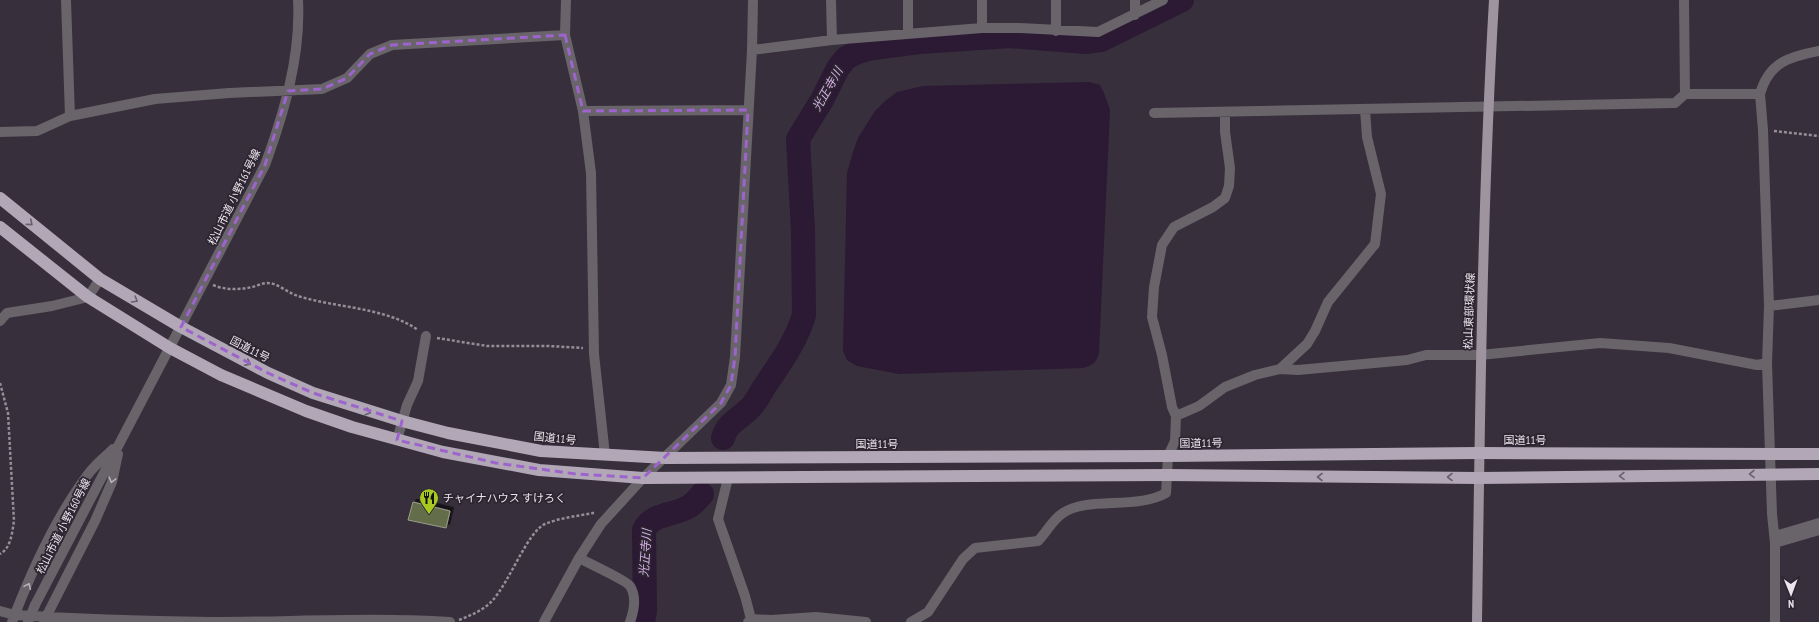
<svg xmlns="http://www.w3.org/2000/svg" width="1819" height="622" viewBox="0 0 1819 622" font-family="'PT Sans Narrow','Noto Sans JP',sans-serif">
	<style>
		.water { fill: #2c1933 }
		.lines { fill: none; stroke-linecap: round; stroke-linejoin: round }
		.river { stroke: #2c1933; stroke-width: 24 }
		.building { fill: #636d4a; stroke: #999e8d; filter: url(#shadow) }
		.path { stroke: #958e97; stroke-width: 2.5; stroke-dasharray: 3 2; stroke-linecap: butt }
		.minor { stroke: #68646a; stroke-width: 10 }
		.major { stroke: #9d94a0; stroke-width: 10 }
		.highway { stroke: #b1a7b6; stroke-width: 12 }
		.minor-bridge { stroke: #68646a; stroke-width: 10 }
		.oneway { stroke: #68606d }
		.oneway2 { stroke: #b7b1b9 }
		.marked { fill: none; stroke: #9d64cd; stroke-width: 3; stroke-dasharray: 8 5; stroke-linejoin: round }
		.labels { text-anchor: middle; dominant-baseline: central; stroke-width: 3.5; stroke-linejoin: round; paint-order: stroke }
		.street-label { font-size: 11px; fill: #ebe5ed; stroke: #2d2531 }
		.poi-label { font-size: 11px; fill: #ebe5ed; stroke: #2d2531; text-anchor: start }
		.water-label { font-size: 12px; font-style: italic; fill: #d7b2e7; stroke: #2d2531 }
	</style>
	<defs>
		<filter id="shadow"><feDropShadow dx="3.5" dy="-3.5" stdDeviation="0" flood-color="#0009"/></filter>
	</defs>
	<rect width="100%" height="100%" fill="#372f3b"/>
	<path class="water" d="M1089,82L1100,85L1104,93L1110,110L1099,352C1097,362 1093,365 1083,368L899,374L857,366L847,360L843,351L847,173L853,152L858,138L875,111L885,101L897,92L923,86Z"/>
	<g class="lines">
		<path class="river" d="M723,438C727,423 739,419 749,409C756,403 760,393 765,386C780,363 796,342 804,315L803,231L798,139L822,100L838,68L846,58L858,52L873,48L919,42L1009,36L1086,42L1101,40L1182,0
			M643,622L645,611L644,530C652,513 673,516 688,507C694,504 698,499 702,494"/>
	</g>
	<path class="building" d="M413,502L450,511L446,528L408,520Z"/>
	<g class="lines">
		<path class="path" d="M1774,131L1819,136
			M213,285C225,290 239,290 252,287C257,286 262,283 267,283C278,283 288,293 298,296C336,308 385,307 418,330
			M437,338L487,346H549L583,348
			M0,383L8,413L14,521C12,533 11,548 0,554
			M459,620C471,615 482,611 491,602C509,584 527,532 545,524C559,518 578,516 593,513H596"/>
		<path class="minor" d="M66,0L70,116
			M566,0L565,35L583,111L591,173L594,354L605,455
			M831,0L832,40
			M908,0V34
			M982,0V28
			M1056,0V31
			M1684,0L1685,94
			M1135,15V0
			M752,50L832,40L982,28H1020L1098,32L1163,0
			M1760,94C1769,62 1789,57 1819,51
			M583,111L748,110
			M1154,113L1675,103L1685,94H1760L1763,130L1769,306L1767,363L1772,514L1775,543V622
			M0,132L37,131L70,116L155,99L229,93L322,89L347,78L370,54L392,45L565,35
			M1769,306L1819,300
			M0,321L7,313L52,306L88,297L100,279
			M1280,369L1307,344L1315,331L1328,302L1375,244L1381,194L1367,137L1365,109
			M1176,416L1199,406L1225,387L1255,375L1280,369L1298,370L1407,360L1426,355H1480L1600,343L1669,348L1757,365L1767,363
			M397,440L407,405L418,381L426,336
			M728,478L718,519L745,596L751,619
			M1775,536L1819,523
			M1775,543L1819,530
			M579,558C588,563 626,580 630,586C637,597 634,611 630,622
			M35,605L265,165C284,113 301,56 298,0
			M0,611L15,615C80,619 146,621 211,622C291,622 371,617 450,622
			M44,621L95,521L112,482L118,454
			M12,622C31,572 57,515 89,473C96,464 105,457 113,449
			M544,622L579,558L601,524L643,478L721,403L731,385L735,357L752,50L753,0
			M748,622L751,619L771,620L816,617L866,622
			M911,622L928,612L963,559L975,548L1038,541C1047,532 1052,520 1063,513C1087,496 1137,510 1166,493L1168,456L1175,441L1176,416L1172,407L1162,355L1152,317L1154,287L1162,245L1174,227L1213,207L1225,198L1229,186L1230,168L1225,132V112"/>
		<path class="major" d="M1477,622C1480,415 1482,207 1494,0"/>
		<path class="highway" d="M0,198L100,279L181,327L268,373L313,393L402,421L448,433L541,451L666,458L1168,456L1478,453L1819,454
			M0,227L88,297L170,348L221,375L306,411L352,427L443,452L539,470L643,478L1168,475L1479,478L1819,474"/>
		<path class="minor-bridge" d="M28,622L35,605"/>
	</g>
	<defs><path id="oneway-chevron" d="M-2-3.5L2.5 0L-2 3.5" fill="none" stroke-width="1.6" stroke-linecap="round" stroke-linejoin="round"/></defs>
	<g class="oneway">
		<use href="#oneway-chevron" transform="translate(30 223) rotate(40)"/>
		<use href="#oneway-chevron" transform="translate(135 300) rotate(31)"/>
		<use href="#oneway-chevron" transform="translate(248 363) rotate(27)"/>
		<use href="#oneway-chevron" transform="translate(368 412) rotate(16)"/>
		<use href="#oneway-chevron" transform="translate(1752 474) rotate(179)"/>
		<use href="#oneway-chevron" transform="translate(1622 476) rotate(179)"/>
		<use href="#oneway-chevron" transform="translate(1320 477) rotate(-180)"/>
		<use href="#oneway-chevron" transform="translate(1450 477) rotate(-180)"/>
	</g>
	<g class="oneway2">
		<use href="#oneway-chevron" transform="translate(112 480) rotate(105)"/>
		<use href="#oneway-chevron" transform="translate(28 586) rotate(-66)"/>
	</g>
	<path class="marked" d="M565,35L583,111L748,110L735,357L731,385L721,403L643,478L576,474L496,463L397,440L402,421L313,393L268,373L181,327L265,165L288,91L322,89L347,78L370,54L392,45Z"/>
	<defs>
		<g id="restaurant-pin" transform="scale(1)"><path d="M0 17L-7.5 6A9.5 9.5 0 1 1 7.5 6Z" fill="#a7c81f" stroke="#2d2531"/><path d="M-5-6h1v4h1v-4h1v4h1v-4h1v5L-1.5 .5V6h-2V.5L-5-1ZM5-6V6H3V1.5H1.5Q1.5-4 5-6Z" fill="#111"/></g>
	</defs>
	<g fill-rule="evenodd">
		<use href="#restaurant-pin" x="429" y="498"/>
	</g>
	<g class="labels">
		<g class="street-label">
			<text transform="translate(234 197) rotate(-64)">松山市道 小野161号線</text>
			<text transform="translate(1469 311) rotate(-88)">松山東部環状線</text>
			<text transform="translate(250 349) rotate(27)">国道11号</text>
			<text transform="translate(555 438) rotate(6)">国道11号</text>
			<text x="1525" y="440">国道11号</text>
			<text transform="translate(1201 443) rotate(-1)">国道11号</text>
			<text x="877" y="444">国道11号</text>
			<text transform="translate(63 526) rotate(-63)">松山市道 小野160号線</text>
		</g>
		<g class="poi-label">
			<text x="443" y="498">チャイナハウス すけろく</text>
		</g>
		<g class="water-label">
			<text transform="translate(827 89) rotate(-60)">光正寺川</text>
			<text transform="translate(645 553) rotate(-86)">光正寺川</text>
		</g>
	</g>
	<g transform="translate(1791 594) rotate(179)" stroke="#2d2531" stroke-width="3" paint-order="stroke">
	<path d="M0-3L7 15L0 10L-7 15Z" fill="#ebe5ed"/>
	<text y="-6" font-size="11" font-weight="bold" text-anchor="middle" fill="#ebe5ed">N</text>
	</g>
</svg>
